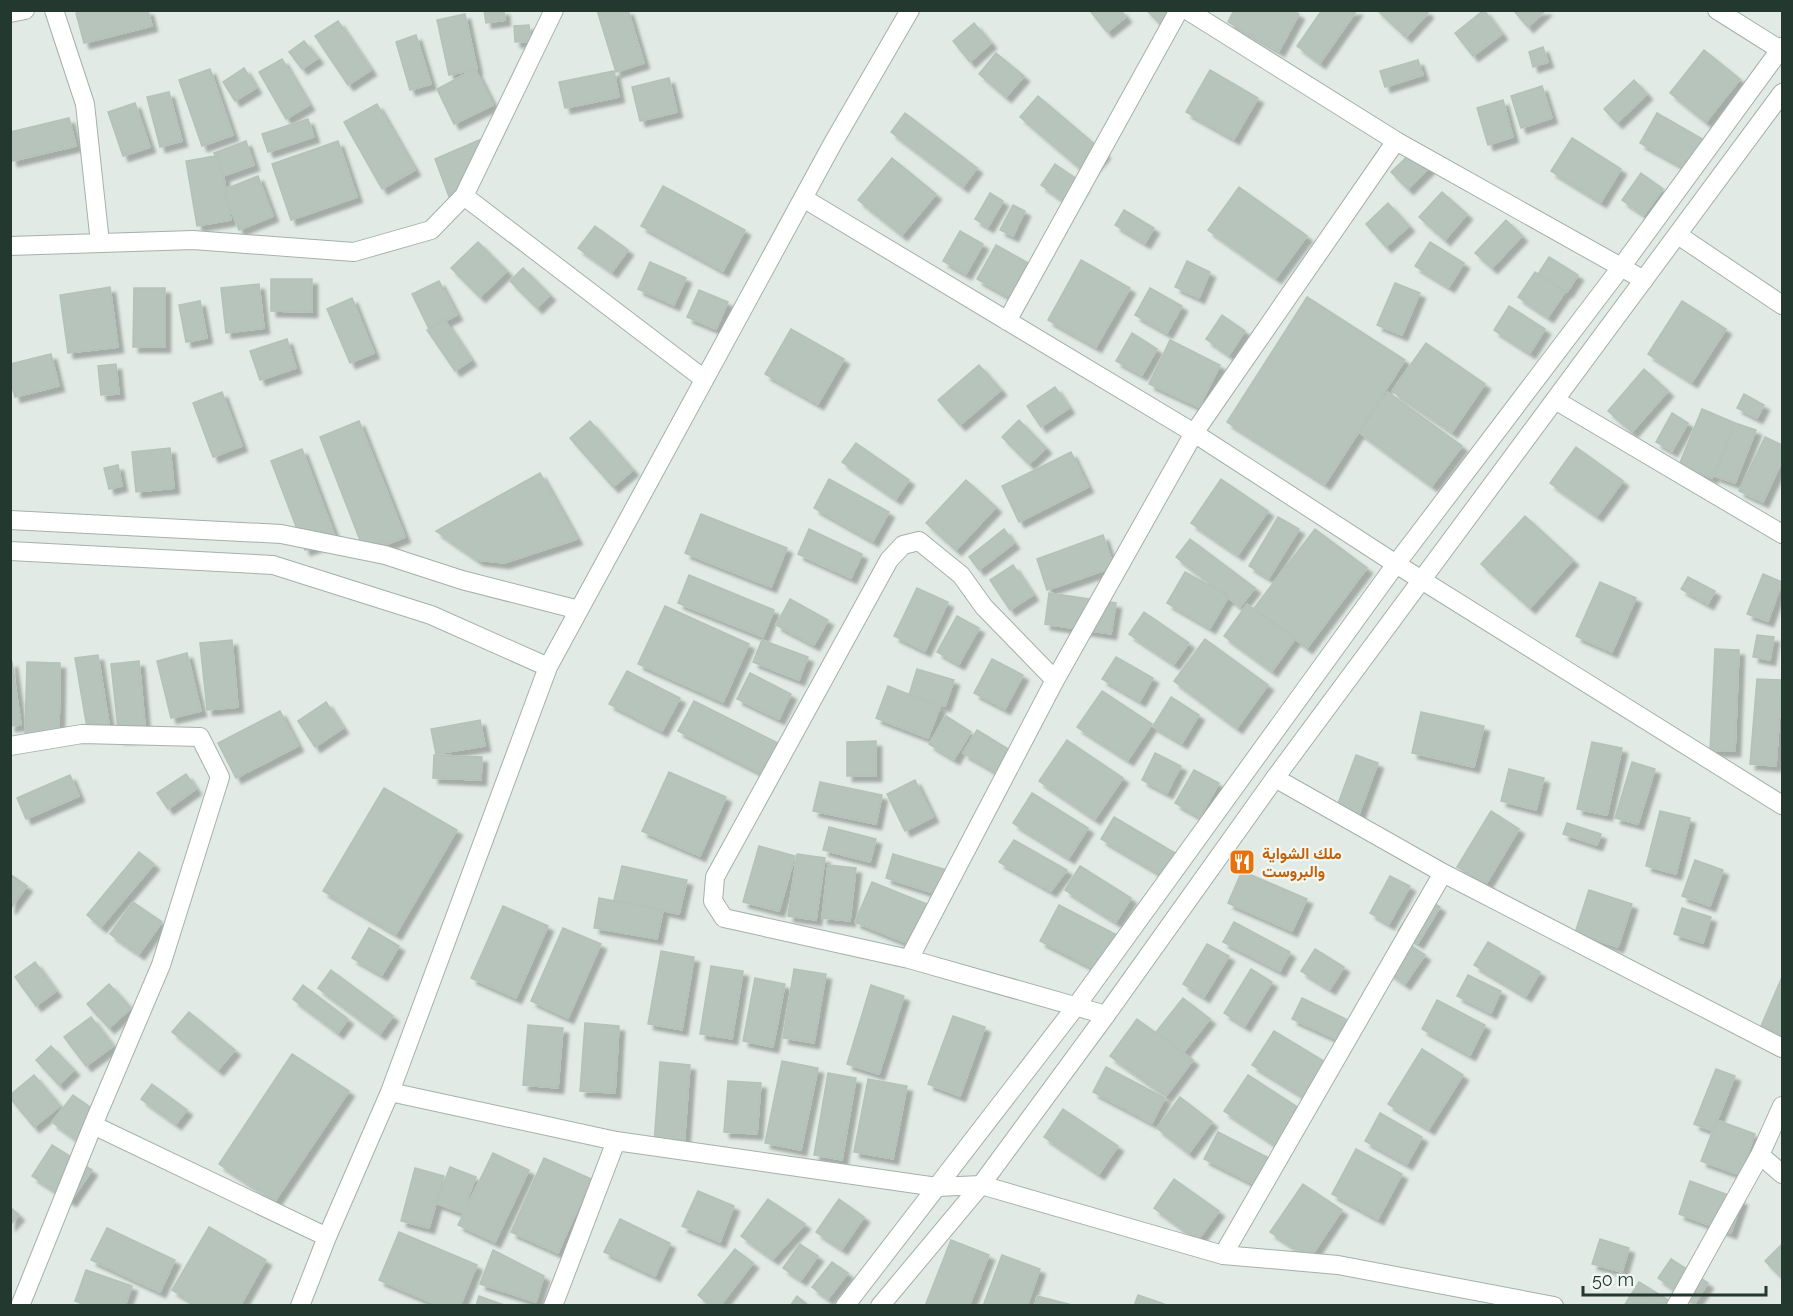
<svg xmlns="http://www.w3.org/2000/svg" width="1793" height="1316" viewBox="0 0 1793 1316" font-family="Raleway,Vazirmatn,sans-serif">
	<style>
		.building { fill: #b6c4bc; stroke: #b4c2b9; stroke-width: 1.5; filter: url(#shadow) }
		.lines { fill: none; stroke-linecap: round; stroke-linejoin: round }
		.minor-casing { stroke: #a4b1aa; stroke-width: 20 }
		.tertiary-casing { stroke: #a4b1aa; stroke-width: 20 }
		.minor { stroke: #fff; stroke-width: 18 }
		.tertiary { stroke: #fff; stroke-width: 18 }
		.labels { text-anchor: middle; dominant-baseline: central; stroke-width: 4.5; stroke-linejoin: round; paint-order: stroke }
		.food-label { font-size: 16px; font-weight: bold; fill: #c56008; stroke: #f1f7f2; text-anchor: start }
	</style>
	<defs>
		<filter id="shadow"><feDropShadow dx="5.5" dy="5.5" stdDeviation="1.5" flood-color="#0004"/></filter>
	</defs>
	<rect width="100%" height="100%" fill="#e1eae4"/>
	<path class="building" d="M87,10H148L152,26L84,43L76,13Z
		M484,10H504L505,20L486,23Z
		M597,10H628L644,63L616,72Z
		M1093,10H1121L1126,17L1107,32L1091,12Z
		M1146,10H1175L1162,25Z
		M1234,10H1292L1299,14L1279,51L1228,22Z
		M1322,10H1357L1320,63L1297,46Z
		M1377,10H1426L1428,13L1406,37Z
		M1484,10L1502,34L1473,56L1455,33Z
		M1517,10H1546L1528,27L1515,12Z
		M465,14L477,69L449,75L437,20Z
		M338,21L371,70L348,85L315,36Z
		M974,23L991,43L970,62L953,41Z
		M529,25L531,41L515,42L514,26Z
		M416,35L431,84L410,90L396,42Z
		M304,41L318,58L302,69L289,52Z
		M1543,47L1548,62L1533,67L1529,52Z
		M1704,50L1740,79L1706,122L1670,93Z
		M996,53L1024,76L1006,97L979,74Z
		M282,59L309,105L286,119L259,72Z
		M1418,60L1423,75L1385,87L1380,71Z
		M244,68L256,88L235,101L223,82Z
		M210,69L233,135L202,146L179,80Z
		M475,69L493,105L454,124L437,89Z
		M1210,70L1258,98L1234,139L1186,112Z
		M614,71L619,97L565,108L559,82Z
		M669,78L677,112L640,121L632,87Z
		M1634,80L1647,94L1617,123L1604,109Z
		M1542,86L1552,118L1521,128L1511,96Z
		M169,92L182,141L160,147L147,97Z
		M1038,96L1105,153L1087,174L1020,117Z
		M1503,100L1513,137L1488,145L1477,108Z
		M135,103L150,147L123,156L108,112Z
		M377,104L415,170L382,189L344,122Z
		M905,113L977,168L963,187L891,132Z
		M1657,113L1704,140L1687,169L1640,143Z
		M69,118L76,146L12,161L10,153V132Z
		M308,119L314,137L268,152L262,134Z
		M484,138L474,163L451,202L435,159Z
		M1572,138L1621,169L1601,202L1551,171Z
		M246,141L254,165L223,176L214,153Z
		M338,141L357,197L291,220L272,164Z
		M1413,151L1430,167L1408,189L1391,172Z
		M220,155L231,220L197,226L186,161Z
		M892,158L936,194L902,235L858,200Z
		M1055,164L1084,184L1070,205L1041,185Z
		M1641,173L1663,189L1644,215L1622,200Z
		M258,176L273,216L239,230L223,190Z
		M663,186L745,230L723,271L641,226Z
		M1239,187L1307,236L1276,278L1208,230Z
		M1442,192L1467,214L1445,240L1419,217Z
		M990,193L1003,201L988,227L975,219Z
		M1388,203L1409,226L1386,247L1366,224Z
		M1013,205L1025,211L1013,236L1000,230Z
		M1124,210L1154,228L1145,243L1115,225Z
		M1506,220L1522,236L1492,268L1475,253Z
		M595,226L628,250L612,272L578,248Z
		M960,231L983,244L966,274L943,261Z
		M478,242L507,271L480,297L451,268Z
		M1430,242L1464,263L1449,287L1415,266Z
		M996,245L1030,264L1011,298L977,279Z
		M1549,257L1578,275L1567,292L1538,274Z
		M1081,260L1130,288L1096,347L1048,320Z
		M1187,261L1210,272L1199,298L1175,287Z
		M650,262L686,278L674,305L638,289Z
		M523,268L550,295L537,308L510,281Z
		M1535,272L1565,292L1548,317L1518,297Z
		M271,279H312V312L271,311Z
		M439,281L457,315L429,329L412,294Z
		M1395,283L1420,293L1402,335L1377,325Z
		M259,284L264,328L226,333L221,288Z
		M110,287L118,347L68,353L60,295Z
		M134,288H165V347H133Z
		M1150,288L1182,306L1167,333L1135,315Z
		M699,290L728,302L716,329L687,317Z
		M1307,297L1405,360L1325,484L1227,422Z
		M352,298L374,353L350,363L327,309Z
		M200,301L207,338L186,342L179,305Z
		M1682,301L1726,329L1692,382L1648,354Z
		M1509,306L1545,329L1530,353L1494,330Z
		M1222,315L1245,331L1229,355L1206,339Z
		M444,319L471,360L455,371L427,330Z
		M791,329L844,359L818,404L765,374Z
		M1132,333L1157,349L1142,375L1116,361Z
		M287,339L296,368L260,380L250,351Z
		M1170,340L1220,365L1199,407L1149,384Z
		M1426,343L1485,384L1452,432L1392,391Z
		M51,354L59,386L15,397L10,380V364Z
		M116,364L119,394L101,395L98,366Z
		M979,365L1001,390L960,425L938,400Z
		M1644,369L1668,391L1632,432L1608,411Z
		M1055,387L1069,408L1041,427L1027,406Z
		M222,392L242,446L213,457L193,403Z
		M1388,392L1462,446L1432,486L1359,432Z
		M1744,394L1764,405L1757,418L1737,408Z
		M1702,409L1735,423L1712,478L1679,465Z
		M1672,413L1688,423L1672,451L1656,442Z
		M1019,420L1046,448L1029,464L1002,437Z
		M359,421L405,537L365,553L320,437Z
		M590,421L633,470L613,487L570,438Z
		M1735,423L1756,430L1735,483L1715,476Z
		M1765,437L1782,445V461L1763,502L1739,491Z
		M856,443L909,480L896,499L842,462Z
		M1576,447L1623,481L1597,516L1550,483Z
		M170,448L174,488L136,492L132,452Z
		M302,449L336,539L305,550L271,461Z
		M1071,452L1088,487L1019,522L1002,486Z
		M118,465L122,486L109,489L104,468Z
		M540,473L577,539L504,563L478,560L436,531Z
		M829,479L889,512L873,541L814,508Z
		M1221,479L1268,511L1238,555L1191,523Z
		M966,480L996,507L956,550L926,523Z
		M701,514L787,548L771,587L685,553Z
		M1525,516L1573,560L1530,608L1481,564Z
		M1278,517L1299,529L1269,578L1249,566Z
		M809,529L862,554L851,578L798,554Z
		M1004,529L1014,543L979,570L969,557Z
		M1315,529L1367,568L1307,648L1254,608Z
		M1103,535L1114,567L1047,590L1037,559Z
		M1190,539L1255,588L1240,607L1176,557Z
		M1013,565L1033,595L1010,610L990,580Z
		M1185,572L1229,596L1210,628L1167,603Z
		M1763,574L1782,582L1768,621L1747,614Z
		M689,575L774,610L763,637L678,603Z
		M1688,577L1715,591L1708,604L1681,589Z
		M1600,582L1636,598L1612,652L1576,636Z
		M917,588L948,602L925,651L894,636Z
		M1049,593L1116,603L1111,634L1045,624Z
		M790,599L828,620L814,645L776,625Z
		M1247,604L1295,639L1272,671L1224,636Z
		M665,606L749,644L723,702L638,664Z
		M1144,612L1189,643L1174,664L1129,634Z
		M957,616L979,628L959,664L937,652Z
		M1757,635L1774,637L1770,660L1753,657Z
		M1205,639L1268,685L1237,728L1174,681Z
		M232,640L238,707L207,710L200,643Z
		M762,640L808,657L799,680L753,662Z
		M1715,649L1739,650L1735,751H1710Z
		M187,653L201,711L171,718L157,661Z
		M98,655L109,724L87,728L75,658Z
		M1116,657L1153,678L1140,701L1102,679Z
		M992,659L1023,675L1005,709L974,693Z
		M139,661L146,736L119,739L111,664Z
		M10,662H12L21,725L10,726Z
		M27,662L60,663L59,734L25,733Z
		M917,669L954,680L945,706L909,695Z
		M627,671L680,698L662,731L609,704Z
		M750,673L791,694L779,719L737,699Z
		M1757,679L1782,680L1776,766L1750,764Z
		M888,686L940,707L928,738L876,718Z
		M1102,691L1152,724L1128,760L1077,727Z
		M1171,697L1199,715L1182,743L1153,726Z
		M694,701L782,745L767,776L678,731Z
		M326,702L343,728L315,747L298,721Z
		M280,711L298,746L236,778L218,743Z
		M1421,712L1484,726L1474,767L1412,753Z
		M946,716L971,732L954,759L929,744Z
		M480,720L485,746L436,754L431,729Z
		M977,730L1013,752L1000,774L963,753Z
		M1067,740L1123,778L1095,819L1039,781Z
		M876,741V776H847V742Z
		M1592,742L1622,748L1607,815L1577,809Z
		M1155,753L1181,766L1167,793L1142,780Z
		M434,755L482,757L481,780L433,778Z
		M1356,755L1378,763L1358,817L1336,809Z
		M1632,762L1655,769L1638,824L1615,818Z
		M1509,769L1544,778L1536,810L1501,801Z
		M1194,770L1219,783L1200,817L1175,803Z
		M669,772L726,797L700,856L642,831Z
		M186,774L196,789L168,809L157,793Z
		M70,775L79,796L26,819L17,798Z
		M915,780L933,817L905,831L887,794Z
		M820,782L882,795L876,824L813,811Z
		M384,788L457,830L396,934L323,891Z
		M1032,793L1088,828L1069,858L1013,823Z
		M1491,811L1519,829L1486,884L1457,867Z
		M1660,811L1690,818L1676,874L1646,866Z
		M1114,817L1175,853L1162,875L1101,839Z
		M1567,823L1601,834L1597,845L1563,834Z
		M829,827L876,839L870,862L823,850Z
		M1014,840L1067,870L1051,891L999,862Z
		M759,846L795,856L779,911L743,902Z
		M139,852L154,864L101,927L87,915Z
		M797,854L825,858L816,920L788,916Z
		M893,854L947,870L940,895L886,878Z
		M1695,860L1723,870L1710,906L1682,896Z
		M828,865L856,868L850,921L822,918Z
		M622,866L687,880L679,914L614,900Z
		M1080,866L1131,898L1116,922L1065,890Z
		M1242,871L1307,899L1292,931L1228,903Z
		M10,874L27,886L11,908H10Z
		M1390,876L1410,886L1389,924L1370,913Z
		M872,882L929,905L912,945L855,922Z
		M1589,890L1632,904L1618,947L1575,933Z
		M1421,895L1440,907L1418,943L1398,931Z
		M599,898L663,910L657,939L594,928Z
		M133,902L162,922L139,954L110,934Z
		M1059,905L1117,935L1099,971L1040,941Z
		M503,906L548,926L516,998L471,978Z
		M1682,908L1711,917L1703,943L1674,934Z
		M1234,922L1290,952L1280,971L1223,942Z
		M369,928L399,946L382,975L352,958Z
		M563,928L601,944L568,1018L531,1001Z
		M1403,940L1425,955L1405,984L1383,968Z
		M1488,942L1540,972L1526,996L1474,965Z
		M1207,944L1229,956L1204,997L1183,984Z
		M1315,949L1344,967L1330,989L1301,971Z
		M661,951L694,957L682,1030L648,1024Z
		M35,962L56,991L36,1006L15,977Z
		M711,966L743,971L732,1039L700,1034Z
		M794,969L826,974L814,1043L783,1038Z
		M1251,969L1272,982L1245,1026L1224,1013Z
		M331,970L393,1016L380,1034L318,988Z
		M1468,975L1501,991L1491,1013L1457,996Z
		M1782,977V1035L1761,1026Z
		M755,978L785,984L773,1047L743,1041Z
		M109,984L131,1008L109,1028L87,1004Z
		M303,985L348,1019L338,1033L293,999Z
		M871,985L904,996L879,1074L847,1064Z
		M1183,998L1210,1019L1183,1053L1156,1032Z
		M1302,998L1346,1019L1336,1039L1292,1019Z
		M1437,1000L1485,1025L1470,1055L1422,1029Z
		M189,1012L235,1050L218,1070L172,1032Z
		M953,1016L985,1027L960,1096L928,1084Z
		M91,1017L113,1046L86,1066L64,1037Z
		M1137,1019L1193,1060L1166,1096L1110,1056Z
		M585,1023L619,1026L615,1093L580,1091Z
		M528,1025L563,1028L558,1088L523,1085Z
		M1274,1031L1327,1063L1306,1098L1252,1065Z
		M51,1046L74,1070L59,1085L36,1060Z
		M1422,1049L1463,1075L1429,1129L1388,1104Z
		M292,1054L349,1091L275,1201L219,1164Z
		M782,1061L818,1068L801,1150L765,1143Z
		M660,1062L690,1065L684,1146L654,1144Z
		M1106,1067L1165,1098L1152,1123L1093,1092Z
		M1716,1069L1735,1076L1713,1131L1694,1124Z
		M828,1073L856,1078L842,1160L814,1155Z
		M34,1075L60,1106L34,1127L10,1098V1095Z
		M1248,1075L1302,1110L1279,1147L1224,1111Z
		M868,1079L907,1086L893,1159L854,1152Z
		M728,1081L761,1083L757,1134L724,1132Z
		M152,1084L187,1110L176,1124L141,1099Z
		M73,1095L97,1112L77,1140L52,1122Z
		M1180,1097L1212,1122L1189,1153L1157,1128Z
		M1063,1109L1118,1146L1099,1174L1044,1137Z
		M1380,1113L1422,1137L1407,1164L1365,1141Z
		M1717,1120L1755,1134L1740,1175L1701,1161Z
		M1218,1132L1271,1159L1258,1186L1204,1159Z
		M52,1145L92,1170L71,1201L32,1176Z
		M1356,1149L1402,1174L1378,1219L1332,1194Z
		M493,1153L529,1170L495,1242L458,1225Z
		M544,1158L591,1179L558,1253L511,1232Z
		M450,1167L476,1177L462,1213L436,1203Z
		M415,1168L444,1176L429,1228L401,1221Z
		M1174,1179L1219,1211L1198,1240L1154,1208Z
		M1690,1181L1742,1200L1731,1233L1679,1214Z
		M1303,1184L1342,1210L1310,1258L1270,1232Z
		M698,1191L734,1206L720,1242L682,1226Z
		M768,1199L805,1224L773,1259L741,1236Z
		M839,1199L864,1217L842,1249L816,1232Z
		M10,1207L19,1215L10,1225Z
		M620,1219L670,1243L655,1276L604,1252Z
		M209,1227L266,1260L240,1306H199L172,1290Z
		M107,1228L175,1260L160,1292L91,1260Z
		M399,1232L477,1265L460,1306H440L379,1280Z
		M1600,1239L1629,1248L1622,1272L1592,1264Z
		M951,1240L989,1255L969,1306H925Z
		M800,1244L818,1256L801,1280L783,1268Z
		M1782,1244V1278L1765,1261Z
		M735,1249L753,1263L720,1306H711L698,1295Z
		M493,1250L544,1276L536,1302L480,1284Z
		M1002,1255L1040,1269L1027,1306H983Z
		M1671,1259L1708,1283L1695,1303L1658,1278Z
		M832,1262L848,1273L828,1299L812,1287Z
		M86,1270L132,1286L125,1306H88L75,1301Z
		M1639,1282L1676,1305V1306L1625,1304Z
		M1138,1295L1164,1304L1163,1306H1134Z
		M479,1296L507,1306H476Z
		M797,1296L809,1306H790Z
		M1037,1296L1076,1306H1035Z"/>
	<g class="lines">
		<g class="minor-casing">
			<path id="minor" d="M54,10L85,104L100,243
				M1717,10L1782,51
				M10,13L25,10
				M1396,141L1644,280
				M464,196L704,379
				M803,198L1194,433L1396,564L1782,805
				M1678,235L1782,305
				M10,246L193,240L354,252L431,230L464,196L554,10
				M1007,321L1179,10
				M1555,400L1782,534
				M10,520L281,534L385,555L462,580L579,610
				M10,551L273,565L431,615L548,667
				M1055,680L1194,433L1396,141L1187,10
				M10,746L82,734L200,737L220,777L161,965L93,1125L20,1306
				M1275,778L1443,873L1782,1048
				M909,959L1055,680L984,607L961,575L919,541L903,545L889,560L715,877L713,901L724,918L909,959L1106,1015
				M390,1092L616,1141L937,1187L981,1185L1223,1255L1338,1265L1554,1306
				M93,1125L327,1237
				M1760,1155L1782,1174
				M1223,1255L1443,873
				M300,1306L327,1237L390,1092L548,667L833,143L910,10
				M553,1306L616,1141
				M1676,1306L1760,1155L1782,1106"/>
		</g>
		<g class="tertiary-casing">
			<path id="tertiary" d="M845,1306L1077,1005L1396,564L1622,266L1782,47
				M880,1306L981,1185L1106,1015L1275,778L1782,93"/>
		</g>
		<use href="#minor" class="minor"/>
		<use href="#tertiary" class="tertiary"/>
	</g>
	<defs>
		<g id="restaurant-square" transform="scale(1.35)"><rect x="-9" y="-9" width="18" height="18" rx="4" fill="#e8710a" stroke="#f1f7f2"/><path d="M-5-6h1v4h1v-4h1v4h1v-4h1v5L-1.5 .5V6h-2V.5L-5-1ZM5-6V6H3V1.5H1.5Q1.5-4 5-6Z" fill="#fff"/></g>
	</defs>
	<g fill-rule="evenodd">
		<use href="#restaurant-square" x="1242" y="862"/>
	</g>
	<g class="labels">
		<g class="food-label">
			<text x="1262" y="853">ملك الشواية<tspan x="1262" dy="18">والبروست</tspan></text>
		</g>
	</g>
	<rect width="1793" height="1316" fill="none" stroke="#23382e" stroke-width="24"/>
	<path d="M1583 1286v9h183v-9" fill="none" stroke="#23382e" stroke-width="3"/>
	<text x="1592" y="1286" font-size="18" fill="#23382e" stroke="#f1f7f2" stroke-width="4.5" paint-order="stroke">50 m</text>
</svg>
